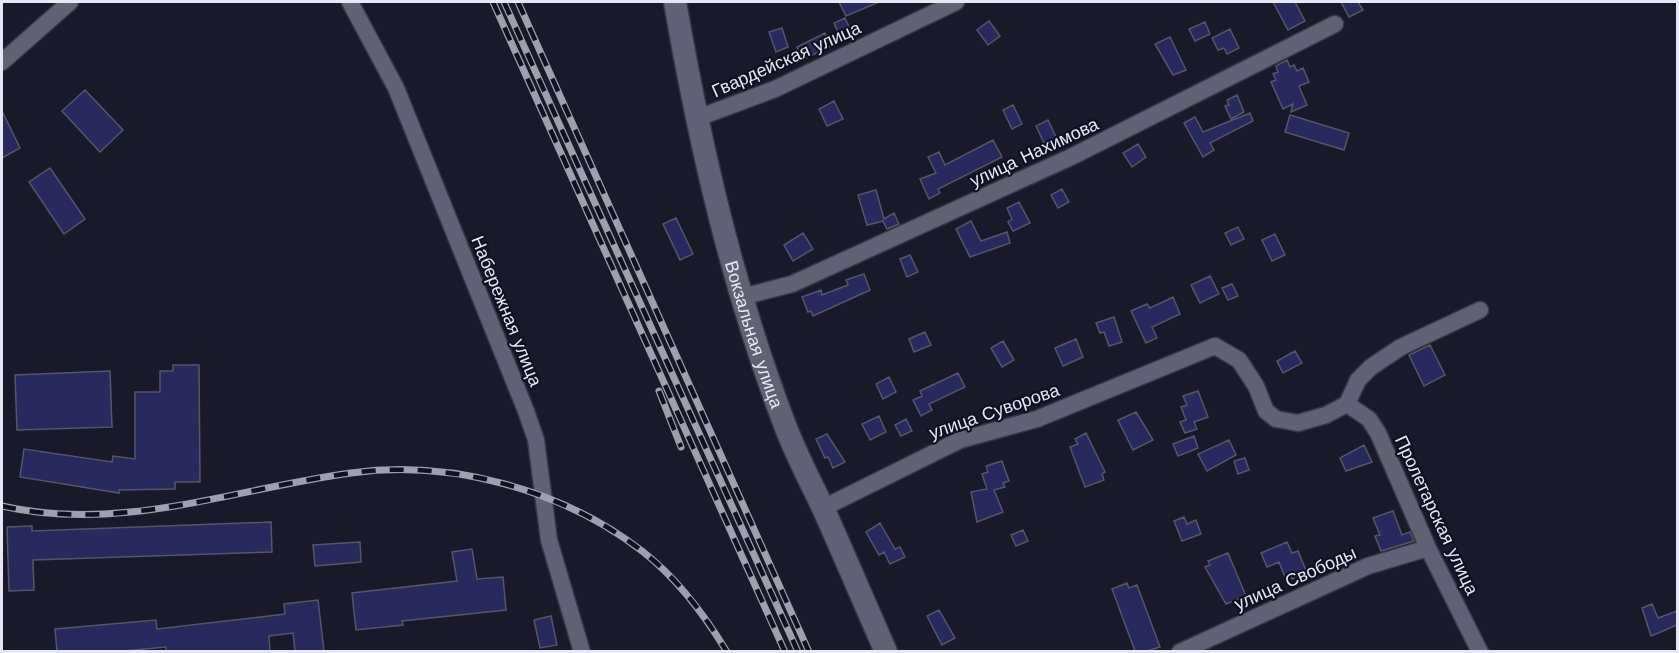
<svg xmlns="http://www.w3.org/2000/svg" width="1679" height="653" viewBox="0 0 1679 653" font-family="'Work Sans',sans-serif">
	<style>
		.building { fill: #28295c; stroke: #545769; stroke-width: 1.5 }
		.lines { fill: none; stroke-linecap: round; stroke-linejoin: round }
		.minor-casing { stroke: #363743; stroke-width: 19 }
		.secondary-casing { stroke: #363743; stroke-width: 25 }
		.minor { stroke: #5f6274; stroke-width: 16 }
		.secondary { stroke: #5f6274; stroke-width: 22 }
		.rail-casing { stroke: #9ea0ac; stroke-width: 7 }
		.rail { stroke: #0f1120; stroke-width: 4.5; stroke-dasharray: 14; stroke-linecap: butt }
		.labels { text-anchor: middle; dominant-baseline: central; stroke-width: 4.5; stroke-linejoin: round; paint-order: stroke }
		.street-label { font-size: 18px; fill: #e6e8f3; stroke: #0f1120 }
	</style>
	<rect width="100%" height="100%" fill="#181a29"/>
	<path class="building" d="M839,2H879L846,16Z
		M1273,2H1295L1305,21L1288,30Z
		M1341,2H1358L1363,10L1349,17Z
		M845,18L850,29L839,34L834,23Z
		M989,21L1000,36L988,45L977,30Z
		M1205,22L1210,34L1195,41L1189,29Z
		M782,28L788,47L776,52L769,32Z
		M1230,29L1239,48L1227,54L1224,48L1218,50L1212,38Z
		M825,33L831,46L802,60L797,47Z
		M1170,37L1186,70L1173,75L1155,44Z
		M1287,60L1290,67L1294,65L1297,71L1303,68L1309,82L1299,86L1307,105L1291,112L1293,104L1283,109L1271,82L1276,80L1273,74L1278,72L1276,66Z
		M85,90L123,130L100,152L62,111Z
		M1237,95L1244,112L1231,119L1225,106L1229,105L1227,100Z
		M834,101L843,119L827,126L819,109Z
		M1013,105L1022,124L1012,129L1003,110Z
		M2,111L20,148L2,158Z
		M1250,113L1253,121L1210,143L1214,150L1203,157L1184,123L1195,117L1203,132Z
		M1290,115L1349,133L1344,150L1285,132Z
		M1048,120L1056,137L1044,143L1036,126Z
		M993,140L1002,157L938,189L940,193L929,199L920,179L936,173L928,157L939,152L945,165Z
		M1138,144L1146,157L1132,167L1123,153Z
		M50,168L85,219L64,234L29,182Z
		M1062,189L1069,202L1058,208L1051,195Z
		M876,190L884,219L894,213L899,224L887,229L883,221L867,225L858,195Z
		M1019,202L1030,223L1013,231L1008,222L1012,219L1007,208Z
		M676,218L693,254L680,260L663,224Z
		M971,221L981,241L1007,232L1010,243L970,257L956,229Z
		M1238,227L1244,239L1231,245L1225,233Z
		M803,233L813,249L793,261L784,245Z
		M1275,234L1285,255L1272,261L1262,240Z
		M910,255L918,272L907,277L900,259Z
		M864,274L870,290L813,316L811,311L808,312L802,297L821,290L822,295L848,285L846,280Z
		M1210,276L1219,294L1200,303L1191,285Z
		M1232,284L1238,296L1228,300L1222,288Z
		M1173,297L1180,314L1152,327L1157,338L1146,343L1131,311L1147,304L1150,308Z
		M1114,317L1122,342L1109,346L1104,332L1100,333L1096,323Z
		M925,332L931,345L914,352L909,339Z
		M1076,339L1083,357L1063,366L1055,348Z
		M1003,341L1014,360L1002,367L991,348Z
		M1430,345L1445,375L1424,386L1409,355Z
		M1295,351L1302,363L1283,373L1277,361Z
		M173,365H199L200,482H175V489L119,490V493L20,477L24,449L112,462L113,456L135,459V392H160V371H173Z
		M110,371L112,427L17,430L15,375Z
		M958,373L965,387L929,404L932,410L921,416L913,400L922,396L920,391Z
		M889,377L896,392L883,399L876,384Z
		M1198,391L1208,417L1194,422L1197,429L1185,433L1180,422L1186,420L1181,407L1187,405L1183,396Z
		M1136,412L1153,440L1133,450L1118,420Z
		M879,416L886,432L870,440L862,424Z
		M906,419L912,431L901,436L895,425Z
		M1086,433L1105,472L1102,474L1104,480L1085,487L1070,447L1078,444L1075,439Z
		M827,434L845,462L833,468L828,457L825,458L816,439Z
		M1194,436L1198,448L1178,456L1173,444Z
		M1229,440L1236,455L1207,471L1198,454Z
		M1364,445L1372,462L1346,471L1340,458Z
		M1245,458L1249,470L1238,474L1234,461Z
		M1002,461L1009,481L1003,483L1005,487L994,490L1003,512L977,522L971,492L987,489L982,474L988,472L986,466Z
		M1393,511L1402,535L1410,532L1414,541L1381,551L1375,536L1380,535L1373,518Z
		M1184,517L1187,524L1196,520L1201,534L1182,541L1174,521Z
		M271,522L272,552L33,560L34,590L9,591L7,527L32,526V531Z
		M880,523L895,549L900,547L905,557L890,564L884,552L879,555L866,532Z
		M1023,530L1028,541L1016,546L1011,535Z
		M360,542L361,562L315,566L313,545Z
		M1287,542L1292,553L1298,551L1307,573L1292,579L1291,575L1285,577L1279,562L1267,567L1261,553Z
		M472,549L477,579L503,577L506,610L402,621L403,625L356,630L352,593L457,581L452,552Z
		M1228,553L1246,596L1226,604L1205,567L1210,565L1208,561Z
		M1127,583L1129,588L1137,585L1160,647L1147,651H1135L1112,589Z
		M318,600L324,651H295L293,633L269,636L270,651H166V647L123,651H57L55,629L156,620L157,629L285,614L284,604Z
		M1652,604L1658,618L1677,611V625L1651,636L1642,608Z
		M939,610L955,638L942,645L927,616Z
		M551,616L557,645L540,648L534,620Z"/>
	<g class="lines">
		<g class="minor-casing">
			<path id="minor" d="M350,2L396,88L526,411L536,440L549,540L582,652
				M2,62L70,2
				M695,119L775,89L956,2
				M742,297L792,284L1071,157L1335,24
				M1347,404L1369,419L1378,433L1428,548L1480,652
				M823,508L960,440L1037,419L1215,346L1239,360L1256,386L1266,411L1276,419L1298,423L1326,415L1347,404L1358,380L1371,367L1401,347L1480,310
				M1180,652L1368,566L1428,548"/>
		</g>
		<g class="secondary-casing">
			<g id="secondary">
				<path id="s1" d="M675,2C700,146 733,290 786,428C797,456 811,483 824,510C845,557 865,604 886,652"/>
			</g>
		</g>
		<use href="#minor" class="minor"/>
		<use href="#secondary" class="secondary"/>
		<g class="rail-casing">
			<path id="rail" d="M493,2L785,652
				M504,2L798,652
				M518,2L809,652
				M659,391L681,447
				M2,506C122,533 233,489 351,473C451,459 563,490 642,551C677,578 704,614 727,652"/>
		</g>
		<use href="#rail" class="rail"/>
	</g>
	<g class="labels">
		<g class="street-label">
			<text transform="translate(786 59) rotate(-24)">Гвардейская улица</text>
			<text transform="translate(1034 152) rotate(-25)">улица Нахимова</text>
			<text transform="translate(507 311) rotate(68)">Набережная улица</text>
			<text stroke="none"><textPath href="#s1" startOffset="342">Вокзальная улица</textPath></text>
			<text transform="translate(994 411) rotate(-19)">улица Суворова</text>
			<text transform="translate(1437 515) rotate(65)">Пролетарская улица</text>
			<text transform="translate(1295 578) rotate(-24)">улица Свободы</text>
		</g>
	</g>
	<rect width="1679" height="653" fill="none" stroke="#e6e8f3" stroke-width="6"/>
</svg>
